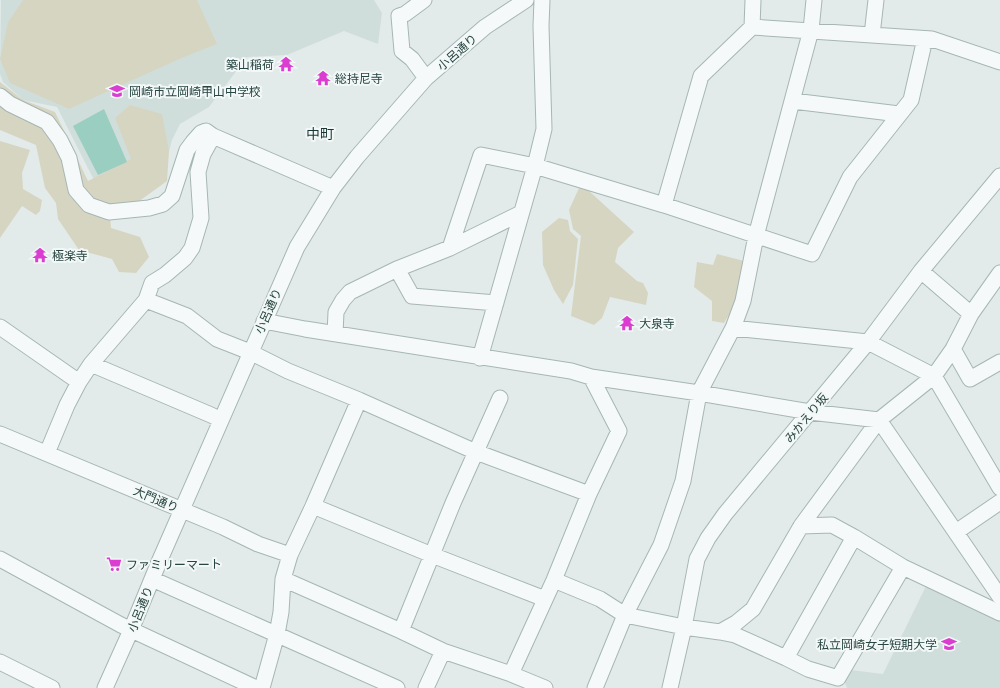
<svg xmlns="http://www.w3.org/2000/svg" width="1000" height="688" viewBox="0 0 1000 688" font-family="Montserrat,'Noto Sans JP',sans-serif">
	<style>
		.built { fill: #d0dedb }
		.green { fill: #d6d5c2 }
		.water { fill: #9acec0 }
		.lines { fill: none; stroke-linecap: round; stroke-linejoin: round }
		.minor-casing { stroke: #a6b6b4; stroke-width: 17 }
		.minor { stroke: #f5f9f9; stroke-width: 15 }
		.labels { text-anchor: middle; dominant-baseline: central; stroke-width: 4; stroke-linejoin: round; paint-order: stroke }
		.street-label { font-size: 12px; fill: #284541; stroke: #f2f8f7 }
		.poi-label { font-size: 12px; fill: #284541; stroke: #f2f8f7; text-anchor: start }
		.quarter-label { font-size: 14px; fill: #1a3632; stroke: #f2f8f7 }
	</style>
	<rect width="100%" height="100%" fill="#e2ebea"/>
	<path class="built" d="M1,0H374L382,13L378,44L344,31L287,55L247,57L209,107L180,124L172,140L161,182L96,184L57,107L23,100L3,82L0,74Z
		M927,584L1000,618V688H847L844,681L851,670L883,674Z"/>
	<path class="green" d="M23,0H197L217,44L177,60L69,109L10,83L0,59L8,22Z
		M0,82L23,100L55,112L88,181L131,159L115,118L130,105L162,114L169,151L167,181L138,202L109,204L111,228L140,237L149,257L136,273L119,272L112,259L79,250L58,219L56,203L45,188L36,145L0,130Z
		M0,141L30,150L22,173L23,189L42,200L40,211L36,215L22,206L0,238Z
		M579,188L589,191L634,232L618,248L615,262L637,281L643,283L648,293L646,305L610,297L602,318L594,325L571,316L581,236L573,229L569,210Z
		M559,218L568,220L570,231L578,239L573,285L563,304L554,290L543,265L542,232Z
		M717,254L744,261L735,305L724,323L712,321V301L694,287L697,262L713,265Z"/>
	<path class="water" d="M104,109L127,162L98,175L73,126Z"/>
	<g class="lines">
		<g class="minor-casing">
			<path id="minor" d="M424,0L405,14L399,16L402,51L412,59L426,78
				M752,27L932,39L1000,62
				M872,35L876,0
				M0,96L10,104L47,122L60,140L69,158L76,190L89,205L109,212L149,208L163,204L172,196L187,150L193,142L201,133L206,131L213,136L333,188
				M793,101L899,114
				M664,205L701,76L752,27L753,0
				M450,248L481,155L535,166L664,205L812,254L850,177L911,100L924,43L932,39
				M397,269L412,296L496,303
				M921,271L971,314
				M146,300L187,316L217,339L250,352L288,371L359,400L476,452L589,494
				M264,321L305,329L571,371L591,377L699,393L810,412L879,420L1000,597
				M0,327L79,382
				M733,328L868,342L934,376L1000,488
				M335,334L336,312L343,300L350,292L397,269L450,248L521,213
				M953,349L970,379L1000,362
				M480,358L535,166L544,129L541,26L542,0
				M91,364L211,415L221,420
				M0,434L223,527L258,544L290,555L283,579L281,612L277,634L262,688
				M47,453L67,405L79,382L91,364L146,300L152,283L165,275L185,258L192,248L201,218L198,172L203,154L213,136
				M313,506L432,555L545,599
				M801,526L832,525L854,537L903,567L1000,613
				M956,532L1000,502
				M290,555L313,506L359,400
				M0,559L121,625L256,688
				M152,579L397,688
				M283,579L401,631L443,651L511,674L545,688
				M554,580L600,599L625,615L684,627L720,632L735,635L786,658L808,669L838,678
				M401,631L453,503L500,398
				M720,632L736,623L753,609L801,526L879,420L934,376L953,349L971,314L1000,273
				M786,658L854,537
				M0,662L52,688
				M511,674L554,580L589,494L619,431L591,377
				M838,678L903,567
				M105,688L131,630L159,562L297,247L333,188L357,157L426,78L485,27L526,0
				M426,688L443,651
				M595,688L625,615L661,545L683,481L699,393L733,328L743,301L756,236L811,30L814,0
				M670,688L684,627L697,559L708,538L725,514L868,342L921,271L1000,176"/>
		</g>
		<use href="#minor" class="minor"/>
	</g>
	<defs>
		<g id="temple-bare" transform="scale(1.2)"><path d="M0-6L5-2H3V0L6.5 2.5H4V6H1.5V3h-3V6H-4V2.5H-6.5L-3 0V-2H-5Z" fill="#da3dd0" stroke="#f2f8f7" stroke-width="2.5" paint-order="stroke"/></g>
		<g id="school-bare" transform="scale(1.2)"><path d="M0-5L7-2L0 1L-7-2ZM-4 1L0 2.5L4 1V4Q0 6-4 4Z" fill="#da3dd0" stroke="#f2f8f7" stroke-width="2.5" paint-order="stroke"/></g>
		<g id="supermarket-bare" transform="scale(1.2)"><path d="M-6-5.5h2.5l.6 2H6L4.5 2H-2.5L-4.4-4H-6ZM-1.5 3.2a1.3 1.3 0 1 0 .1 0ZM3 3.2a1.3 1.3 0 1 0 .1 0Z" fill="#da3dd0" stroke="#f2f8f7" stroke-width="2.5" paint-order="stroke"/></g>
	</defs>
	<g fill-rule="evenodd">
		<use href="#temple-bare" x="286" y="64"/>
		<use href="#temple-bare" x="323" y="78"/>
		<use href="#school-bare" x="117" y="91"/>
		<use href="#temple-bare" x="40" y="255"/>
		<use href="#temple-bare" x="627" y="323"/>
		<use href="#supermarket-bare" x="114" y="564"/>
		<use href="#school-bare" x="949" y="644"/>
	</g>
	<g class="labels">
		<g class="street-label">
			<text transform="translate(457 52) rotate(-41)">小呂通り</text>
			<text transform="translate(268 311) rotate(-66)">小呂通り</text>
			<text transform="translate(806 418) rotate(-50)">みかえり坂</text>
			<text transform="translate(156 499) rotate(23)">大門通り</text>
			<text transform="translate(140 609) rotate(-68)">小呂通り</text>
		</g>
		<g class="poi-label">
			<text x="274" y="64" text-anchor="end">築山稲荷</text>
			<text x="335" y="78">総持尼寺</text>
			<text x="129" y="91">岡崎市立岡崎甲山中学校</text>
			<text x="52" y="255">極楽寺</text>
			<text x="639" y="323">大泉寺</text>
			<text x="126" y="564">ファミリーマート</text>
			<text x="937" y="644" text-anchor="end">私立岡崎女子短期大学</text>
		</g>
		<g class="quarter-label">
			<text x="320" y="134">中町</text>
		</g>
	</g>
</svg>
